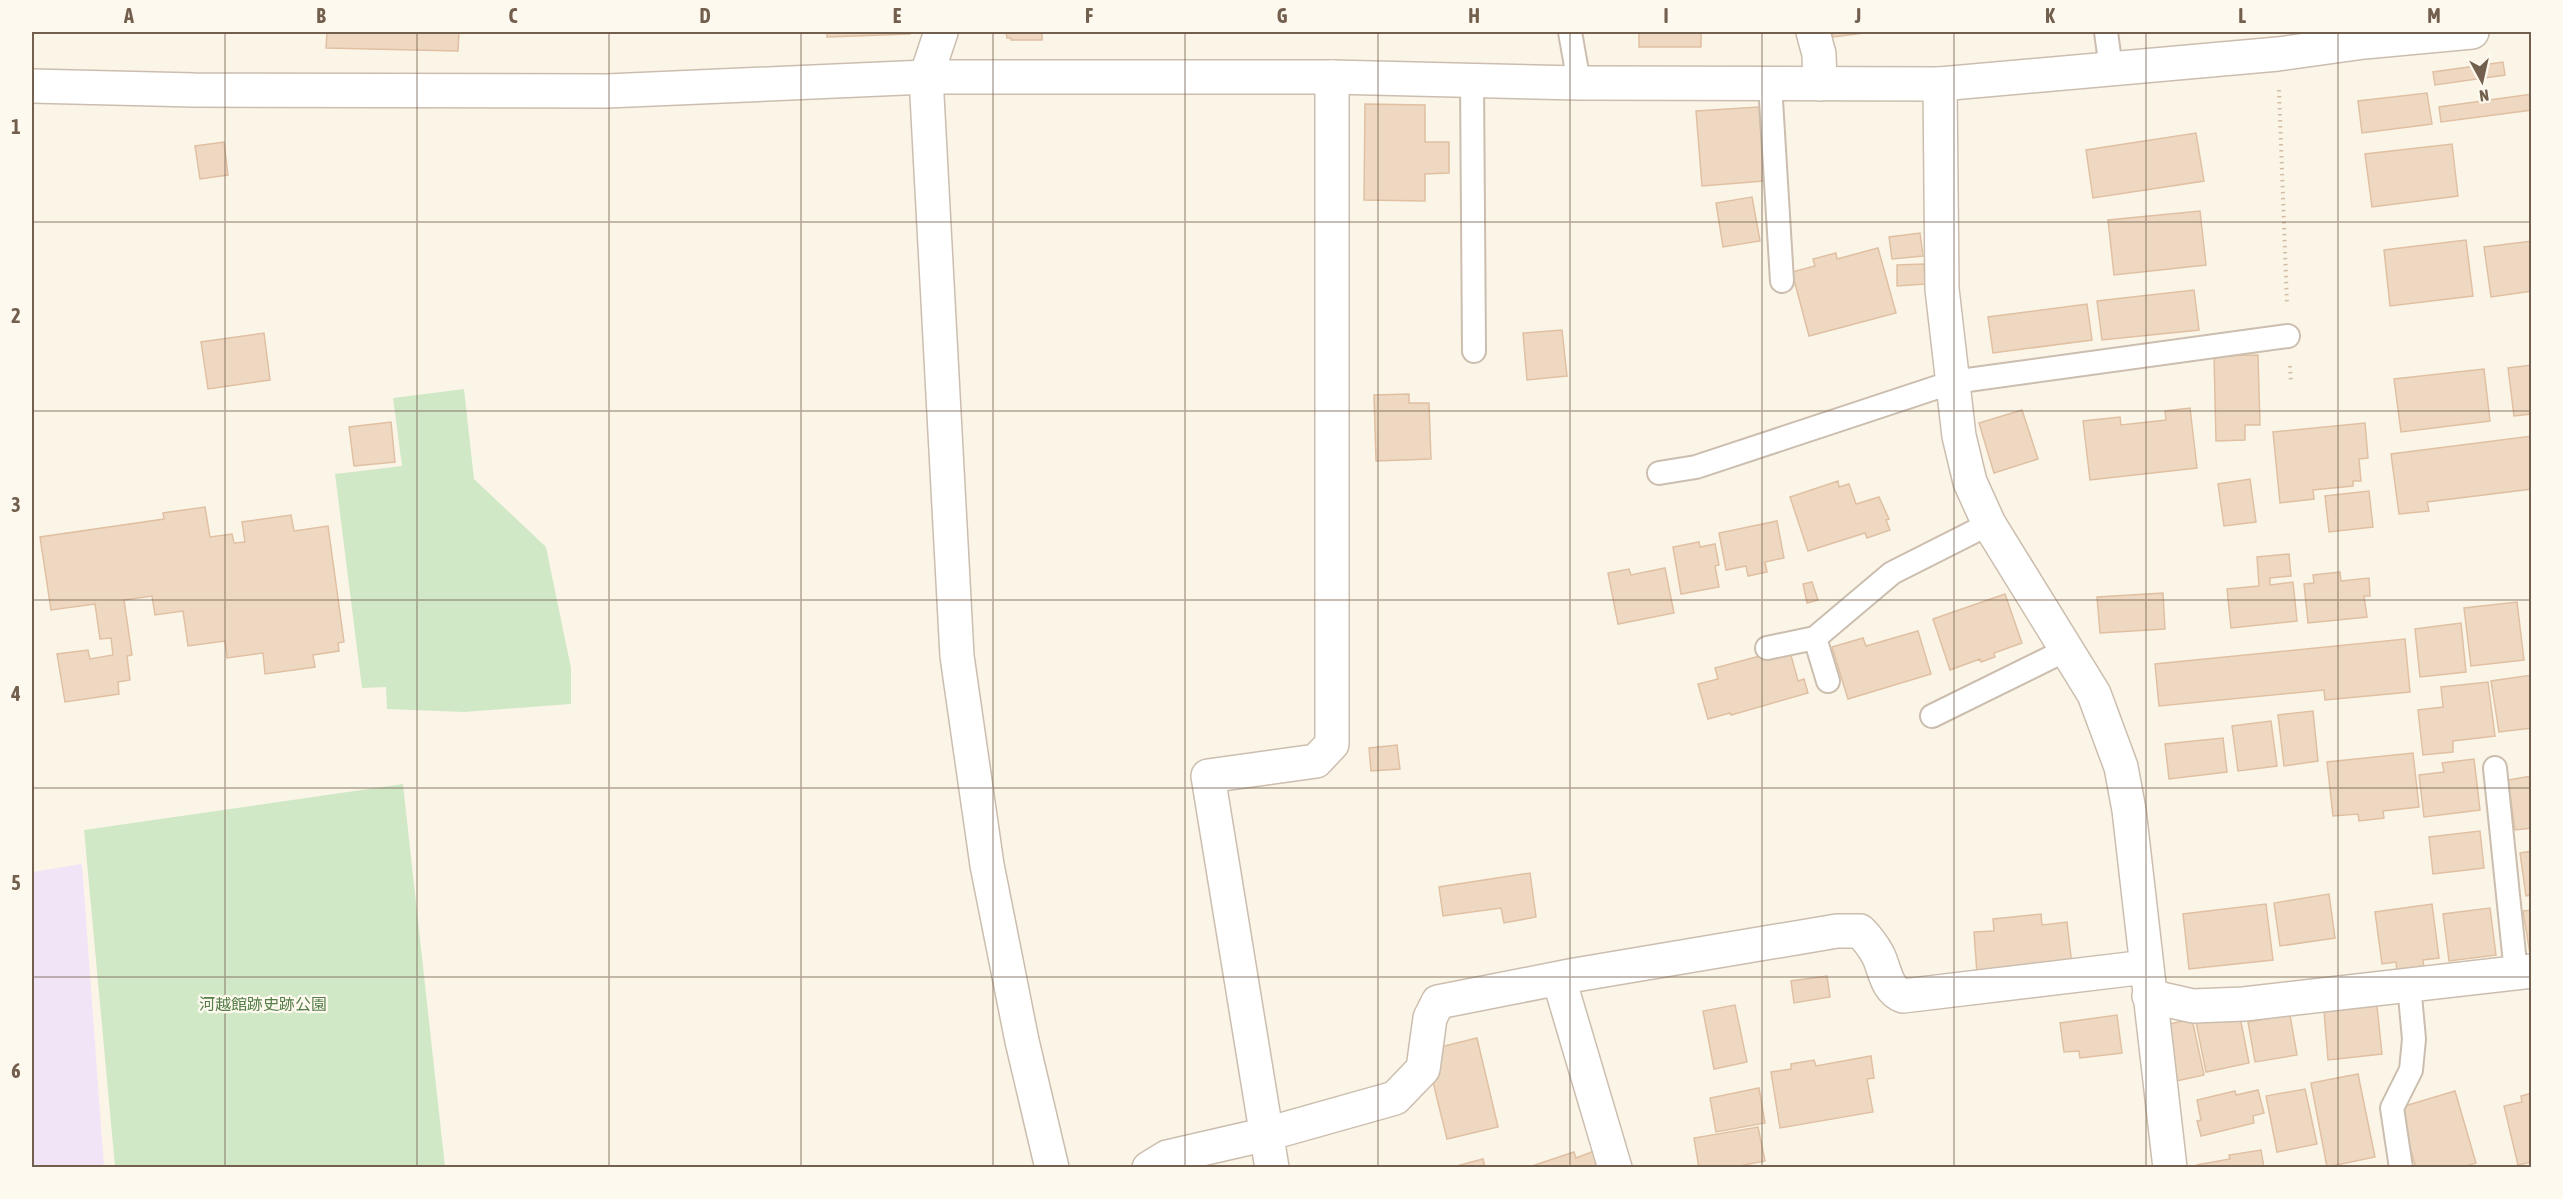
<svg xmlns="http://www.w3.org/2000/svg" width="2563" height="1199" viewBox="0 0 2563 1199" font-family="'Asap Condensed','Noto Sans JP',sans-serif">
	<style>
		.education { fill: #f2e4f7 }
		.green { fill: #d1e8c7 }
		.building { fill: #eed8c1; stroke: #e0c0a3; stroke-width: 1.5 }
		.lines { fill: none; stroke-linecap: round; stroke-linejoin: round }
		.service-casing { stroke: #ccbeae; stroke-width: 26 }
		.minor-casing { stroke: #ccbeae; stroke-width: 36 }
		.tertiary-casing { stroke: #ccbeae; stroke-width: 36 }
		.path { stroke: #d3bca4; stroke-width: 4; stroke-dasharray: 1.5 4.5; stroke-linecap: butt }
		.service { stroke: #fff; stroke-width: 22 }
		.minor { stroke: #fff; stroke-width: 33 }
		.tertiary { stroke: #fff; stroke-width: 33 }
		.grid { fill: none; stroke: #735f4e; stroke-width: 1.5; stroke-opacity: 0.55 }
		.labels { text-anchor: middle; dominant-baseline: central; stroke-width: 4.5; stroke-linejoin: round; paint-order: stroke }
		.park-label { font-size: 16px; fill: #547d49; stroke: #fef9ee }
		.neatline { fill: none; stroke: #735f4e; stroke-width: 2 }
		.grid-label { font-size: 20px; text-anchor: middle; font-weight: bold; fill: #735f4e }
	</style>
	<rect width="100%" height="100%" fill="#fbf5e8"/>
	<path class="education" d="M82,864L104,1167H32V872Z"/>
	<path class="green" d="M464,389L474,479L546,547L571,668V704L464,712L387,709L386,687L362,688L335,474L402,466L393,398Z
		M403,784L445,1167H115L84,830Z"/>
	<path class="building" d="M327,32H459L458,51L326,48Z
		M827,32H910V34L827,37Z
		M1006,32H1042V40H1011V38H1007Z
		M1639,32H1701V47H1639Z
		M1832,32H1864L1865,33L1833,37Z
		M2503,62L2505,75L2435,85L2433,72Z
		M2427,93L2432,124L2362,133L2358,101Z
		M2532,94V110L2441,122L2439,107Z
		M1365,104L1425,105V142H1449V173L1425,174V201L1364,200Z
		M1759,107L1764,181L1702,186L1696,111Z
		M2196,133L2204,181L2093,198L2086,150Z
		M224,142L228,175L200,179L195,146Z
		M2452,144L2458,196L2372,207L2365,154Z
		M1752,197L1760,241L1723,247L1716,203Z
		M2200,211L2206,265L2114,275L2108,220Z
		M1920,233L1923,256L1892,259L1889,237Z
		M2466,240L2473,296L2390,306L2384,250Z
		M2532,241V291L2491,297L2484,247Z
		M1878,248L1896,313L1809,336L1792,272L1815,266L1813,259L1836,253L1837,259Z
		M1924,264L1925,284L1897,286V265Z
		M2194,290L2199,330L2102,340L2097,301Z
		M2087,304L2092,340L1993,353L1988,317Z
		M1562,330L1567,376L1527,380L1523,333Z
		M264,333L270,380L208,389L201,342Z
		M2258,355L2260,425H2245V440L2216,441L2214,356Z
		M2532,365V414L2514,416L2508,368Z
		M2484,369L2490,421L2401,432L2394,379Z
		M1409,394V403H1429L1431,459L1376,461L1374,395Z
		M2190,408L2197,468L2090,480L2083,421L2120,417L2121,425L2166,420L2165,411Z
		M2022,410L2038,459L1994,473L1979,423Z
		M391,422L395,462L354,466L349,427Z
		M2365,423L2368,458L2359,459L2361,481H2353V486L2313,490L2314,499L2280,503L2273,432Z
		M2532,436V489L2427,502L2429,511L2399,514L2391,454Z
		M2250,479L2256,522L2224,526L2218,484Z
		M1838,481L1839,487L1849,484L1856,504L1879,497L1889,519L1886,520L1890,530L1867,538L1865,533L1808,551L1790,497Z
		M2369,491L2373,527L2329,532L2325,496Z
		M205,507L210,537L232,534L234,543L245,542L242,522L291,515L294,531L328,526L344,642L338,643L339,651L313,655L315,667L265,674L263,653L227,658L225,641L188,646L183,611L155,615L152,596L124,600L132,655L127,656L130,680L118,682L119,694L65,702L57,654L88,650L90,659L113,655L111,638L100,639L95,604L51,610L40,537L164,519L163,513Z
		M1777,521L1784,558L1765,562L1767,572L1748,576L1746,566L1726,570L1719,533Z
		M1699,542L1700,547L1715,544L1719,565L1715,566L1719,587L1681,594L1673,547Z
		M2289,554L2291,576L2270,578V585L2293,582L2297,621L2231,628L2227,589L2259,586L2257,557Z
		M1665,568L1674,613L1618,624L1608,573L1629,569L1631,575Z
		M2340,572L2341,581L2369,578L2370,596H2364L2367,617L2308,623L2304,584L2314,583L2313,575Z
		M1812,582L1818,600L1807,603L1803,584Z
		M2163,593L2165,629L2100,633L2097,597Z
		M2005,594L2022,643L1994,653L1995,657L1981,662L1980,659L1950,670L1933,619Z
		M2517,602L2524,660L2471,666L2464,608Z
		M2461,623L2466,672L2420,677L2415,629Z
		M1918,631L1931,674L1848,699L1832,647L1863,638L1866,646Z
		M2405,639L2410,692L2325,700L2324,690L2159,706L2155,664Z
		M1789,648L1798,681L1804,679L1808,693L1731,715L1730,713L1708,719L1698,684L1718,679L1715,668Z
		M2532,675V728L2499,732L2491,681Z
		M2488,682L2495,736L2453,741V752L2423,755L2418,710L2443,707L2441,687Z
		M2313,711L2318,761L2284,766L2278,715Z
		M2271,721L2277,766L2238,771L2232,726Z
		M2223,738L2227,772L2169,779L2165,744Z
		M1397,745L1400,769L1371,771L1369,748Z
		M2413,753L2419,807L2383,811L2384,818L2359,821L2358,814L2333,816L2327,762Z
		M2474,759L2480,810L2424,817L2419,775L2444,772L2442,763Z
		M2532,776V828L2515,830L2508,780Z
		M2480,831L2484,868L2433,874L2429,837Z
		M2532,851V895L2526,896L2520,853Z
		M1530,873L1536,917L1504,923L1501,908L1443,916L1439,887Z
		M2329,894L2335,938L2280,946L2274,903Z
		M2266,904L2273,960L2189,969L2183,914Z
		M2432,904L2439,958L2423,960L2424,968L2397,971L2396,962L2382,964L2375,912Z
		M2490,908L2496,955L2449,961L2443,914Z
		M2532,910V954H2530L2523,911Z
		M2041,914L2042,925L2067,922L2072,965L1977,974L1974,932L1994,931L1993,919Z
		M1827,976L1830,997L1794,1003L1791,981Z
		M1735,1005L1747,1062L1714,1069L1703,1011Z
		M2377,1006L2382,1054L2328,1060L2324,1011Z
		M2289,1010L2297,1055L2255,1062L2248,1022L2270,1018V1014Z
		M2117,1015L2122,1053L2080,1058L2079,1051L2064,1052L2060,1023Z
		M2240,1017L2249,1063L2206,1072L2196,1022L2216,1018L2217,1022Z
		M2192,1019L2204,1075L2176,1081L2165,1025Z
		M1477,1038L1498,1127L1447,1139L1430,1070L1432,1049Z
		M1871,1056L1874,1078L1867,1079L1873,1112L1780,1128L1771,1072L1791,1069V1064L1814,1060L1816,1066Z
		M2358,1074L2375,1157L2327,1167L2311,1083Z
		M1759,1088L1765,1123L1716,1132L1710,1098Z
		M2305,1089L2317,1144L2277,1152L2266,1096Z
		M2258,1090L2264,1113L2253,1116L2254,1123L2201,1136L2197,1121L2201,1120L2197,1100L2235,1091L2236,1095Z
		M2455,1091L2476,1163L2459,1168H2416L2398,1108Z
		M2532,1093V1162L2518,1165L2504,1106L2522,1102L2521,1096Z
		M1758,1127L1765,1161L1729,1168H1699L1694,1138Z
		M2261,1150L2264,1168H2197V1165L2230,1159L2229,1155Z
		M1594,1151L1600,1168H1526L1574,1152L1576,1158Z
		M1483,1159L1485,1168H1456V1166Z"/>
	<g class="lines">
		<g class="service-casing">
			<path id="service" d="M1570,32L1579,83
				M2106,32L2111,69
				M1472,80L1474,351
				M1770,84L1782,281
				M1659,473L1696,467L1953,382L2288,336
				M1815,638L1828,681
				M1767,648L1815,638L1892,573L1989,524
				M1932,716L2068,649
				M2495,768L2516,973
				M2401,1168L2392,1108L2411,1070L2414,1039L2409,985"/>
		</g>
		<g class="minor-casing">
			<path id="minor" d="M941,32L926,77L957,656L987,865L1022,1041L1052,1168
				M1813,32L1819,54L1820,84
				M1940,84L1942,289L1959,436L1970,482L1989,524L2094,694L2121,767L2129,810L2170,1168
				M1559,979L1615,1168
				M2149,996L2193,1006L2244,1004L2532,971
				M1149,1168L1167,1157L1267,1134L1395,1098L1423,1069L1430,1018L1438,1002L1575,975L1837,931H1860C1868,939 1873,946 1878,955C1885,969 1886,990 1903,996L2146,967
				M1272,1168L1208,776L1316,761L1332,744V77"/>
		</g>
		<g class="tertiary-casing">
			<path id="tertiary" d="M32,86L194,90L607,91L926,77H1332L1579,83L1940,84L2278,54L2364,42L2472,32"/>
		</g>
		<path class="path" d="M2279,90L2287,304
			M2290,366L2291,383"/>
		<use href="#service" class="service"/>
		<use href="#minor" class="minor"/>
		<use href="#tertiary" class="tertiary"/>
	</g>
	<path class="grid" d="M225,32V1168M417,32V1168M609,32V1168M801,32V1168M993,32V1168M1185,32V1168M1378,32V1168M1570,32V1168M1762,32V1168M1954,32V1168M2146,32V1168M2338,32V1168M32,222H2532M32,411H2532M32,600H2532M32,788H2532M32,977H2532"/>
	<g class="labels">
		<g class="park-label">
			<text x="263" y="1004">河越館跡史跡公園</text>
		</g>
	</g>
	<rect width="2563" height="1199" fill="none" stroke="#fef9ee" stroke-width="66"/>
	<g transform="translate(2482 81) rotate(172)" stroke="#fef9ee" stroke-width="4.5" paint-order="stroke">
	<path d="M0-4.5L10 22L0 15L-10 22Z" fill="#735f4e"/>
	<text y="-9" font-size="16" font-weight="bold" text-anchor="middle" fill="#735f4e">N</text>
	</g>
	<rect x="33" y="33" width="2497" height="1133" class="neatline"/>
	<g class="grid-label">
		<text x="129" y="23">A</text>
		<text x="321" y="23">B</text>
		<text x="513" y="23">C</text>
		<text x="705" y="23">D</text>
		<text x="897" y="23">E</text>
		<text x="1089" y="23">F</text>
		<text x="1282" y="23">G</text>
		<text x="1474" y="23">H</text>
		<text x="1666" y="23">I</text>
		<text x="1858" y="23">J</text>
		<text x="2050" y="23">K</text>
		<text x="2242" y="23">L</text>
		<text x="2434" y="23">M</text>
		<text x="16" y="134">1</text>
		<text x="16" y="323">2</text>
		<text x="16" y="512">3</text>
		<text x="16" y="701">4</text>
		<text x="16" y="890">5</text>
		<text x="16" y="1078">6</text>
	</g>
</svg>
